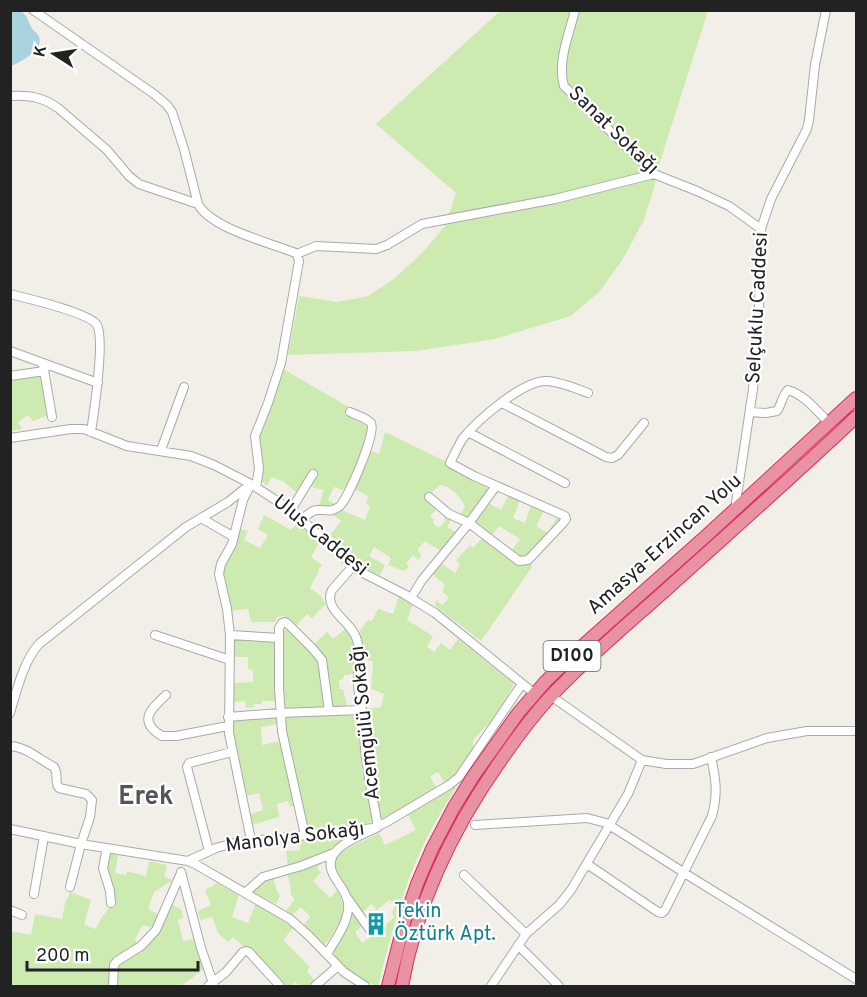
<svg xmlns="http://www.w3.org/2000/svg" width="867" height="997" viewBox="0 0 867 997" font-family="Overpass,sans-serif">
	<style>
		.grass { fill: #cdebb0 }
		.water { fill: #aad3df }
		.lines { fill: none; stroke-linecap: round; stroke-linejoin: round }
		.minor-casing { stroke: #a9a9a9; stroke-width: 10 }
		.highway-casing { stroke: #dc2a67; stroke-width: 14 }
		.minor { stroke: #fff; stroke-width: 8 }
		.highway { stroke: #e892a2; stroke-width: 12 }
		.labels { text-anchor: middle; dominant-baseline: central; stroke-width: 4.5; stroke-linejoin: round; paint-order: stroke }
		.shield { fill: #fff; stroke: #646464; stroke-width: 1.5 }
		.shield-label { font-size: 18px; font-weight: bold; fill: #222 }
		.street-label { font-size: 20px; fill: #222; stroke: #fff }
		.culture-label { font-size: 20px; fill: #0d838f; stroke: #fff; text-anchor: start }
		.district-label { font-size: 26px; font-weight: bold; fill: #555; stroke: #fff }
	</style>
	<rect width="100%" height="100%" fill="#f2efe9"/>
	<path class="grass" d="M500,11H708L657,171L654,188L644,220L623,259L599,292L571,316L495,339L416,351L288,355L299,296L338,302L368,296L395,278L423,252L445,226L456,193L376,124Z
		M283,369L371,420L366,440L349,486L342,490L334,487L328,500L337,505L334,508L318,507L324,490L303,485L298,494L284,482L272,477L267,486L261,481L262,468L257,441Z
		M40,375L42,376L47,414L46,416L33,421L28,415L18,422L22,429L11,431V379Z
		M856,405V410L809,455L575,665L467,802L397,986H393L410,921L429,866L469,792L533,702L562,672L757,495L797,460Z
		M385,432L447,462L448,465L489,489L469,519L460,515L465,506C458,496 453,487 440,485L430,494L437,509L430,516L434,520L433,523L439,528L446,520L444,518L447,514L452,518L447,527L458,533L442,552L425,541L417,550L422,555L418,560L413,555L406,563L409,567L404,571L388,565L391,558L374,547L369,556L385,565L380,575L368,570L330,535L341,521L333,515L339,509L365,520L370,506L366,504L368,496L353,488L368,450L379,454Z
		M509,494L520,500L513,518L525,523L531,505L544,511L536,526L548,533L557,517L563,520L529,557L523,559L511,551L520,539L499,526L491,536L473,523L487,502L501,510Z
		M264,515L291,530L298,522L319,543L311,557L322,565L318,570L319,571L310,588L321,596L326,604L312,618L307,614L296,626L284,616L277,617L275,622H251L248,609L230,611L222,575V567L239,529L248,531L244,540L260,548L268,535L258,529Z
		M484,536L530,563L532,567L481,641L435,606L436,600L442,605L449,598L442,591L445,585L431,573L439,562L455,573L460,565L456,560L470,545L473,548Z
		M399,596L413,604L407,620L433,636L427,647L434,652L441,643L450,650L458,639L513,683V687L491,721L473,740V750L459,770L444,782L438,772L430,776L436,787L380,823L371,770L365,709L381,707L384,694L371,689L373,661L361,659V639L360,630L368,620L372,621L378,609L393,614Z
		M289,629L319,658L325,709L284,710L281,635L282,630Z
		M345,629L351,637L355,645L354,674L344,675L343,679L339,680L340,689H343L347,706L332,708L325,664L313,645L327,632L333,639Z
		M232,638L276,641L277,701H262V704H254V707L246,708L245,701L231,702L232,683L253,682V670L248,669V657H232Z
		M356,713L359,721L361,767L368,793L373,821L365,824L307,831L283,715Z
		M277,715V724L261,727L262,745L281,741L297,805L290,807L288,801L277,804L279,817L251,825L248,815L263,810L259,793L245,796L234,749L231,719Z
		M457,786C444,807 431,828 421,850C401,893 390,940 378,986H377C365,981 332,966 334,950C334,942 348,919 352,910L363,925L355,932L362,943L384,927L394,917L392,912L396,905L389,900L377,910L371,904L363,912C355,902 335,879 335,866C334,861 337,857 339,853L379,833L385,845L416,830L408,814Z
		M358,832L331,848L329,853L288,868L286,851L300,850L299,838Z
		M108,853L118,855L115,873L126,875L127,871L146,876L149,861L167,865L164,877L173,880L154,892L148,909L160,915L154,928L143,925L135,939L138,944L116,957L110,986H11V931L31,935L35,914L62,919L65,903L70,892L91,900L84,925L96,929L100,920L113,902L106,867Z
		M323,859L324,862L317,867L321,873L313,881L330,898L337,890C339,895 342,899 343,904C345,918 333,936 324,945L304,925L310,917L301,907L292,915L286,911L295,899L292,896L290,891L291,890L287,873Z
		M273,877L277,891L280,896L276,904L254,894L252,889L256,884Z
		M217,883L239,895L232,917L248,923L255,905L277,917L293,928L283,940L310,967L307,971L316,982L311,986H300L295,982L291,986H284C278,980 272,974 266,967C259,958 257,948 244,947L233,937L228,942L218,933L212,917L200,920L198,911L211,905L205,890Z
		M171,904L182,910L183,918L178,920L183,941L195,939L204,969L181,986H116L117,966L135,953Z"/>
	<path class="water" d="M14,10C25,11 26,15 30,25C32,30 37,32 39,37C45,49 19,63 11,66V12Z"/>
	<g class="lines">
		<g class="minor-casing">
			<path id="minor" d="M33,10L154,94L167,105L172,112L184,149L198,204C211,228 267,242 293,252L297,254L299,261L281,363L268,403L255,436L259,469L256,487
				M575,10C569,35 557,61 564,86L654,174L697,191L729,206L761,229
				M10,96C30,95 42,97 58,108L107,150L129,176L139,184L198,204
				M297,254L316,246L376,249L387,245L422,224L555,199L654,174
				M10,294C26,298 90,313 97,325C105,340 94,412 91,432
				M10,351L98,383
				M43,364L52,417
				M10,376L44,371
				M502,403L606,457L612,458L618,455L644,423
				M750,412L766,413L777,411C782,404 782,395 788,390C805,395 817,411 829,423
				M468,432L565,483
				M10,438L71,429H84L127,446L191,456L214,465L251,484L291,510L353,566L365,574L404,594L435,613L535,694
				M161,450L184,387
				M251,484L243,500L232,544L221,564L219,574L227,609L230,635L229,733L251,840
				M429,497L449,514L469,523L519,561L528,560L563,523L566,519L565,516L474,476L450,463C454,455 458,446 463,438C478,420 523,380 547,381C561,382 575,388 588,393
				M735,509L753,389L759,308L761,229L771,199L807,129L809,120L815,65L826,10
				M291,510L313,474
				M201,518L234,537
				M302,519C305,517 309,513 313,511C323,507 329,515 340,506C348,498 377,432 371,423C367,418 356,415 350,412
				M411,598L422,580L469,523L496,486
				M155,635L230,660
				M230,635L279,638
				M166,695C151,709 137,721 162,736H176L228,726
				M551,696L642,760L666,764H693L767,738L807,731H856
				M10,713C17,690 23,662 39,644L186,527L228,502L248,486
				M228,717L280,713L362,710
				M10,746C27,747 40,760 54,767C59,774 54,782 59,788L86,794L92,800L90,817L81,844L70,887
				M475,825L587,818L606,823L694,879L856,979
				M10,829L81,844L188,861L195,864L290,919L309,936L344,972L365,986
				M305,835L282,731L279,688V628L282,623L285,622L289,625L313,649L322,660L329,711
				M107,848L103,868L110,891L111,903
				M209,851L187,767L189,763L232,752
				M188,861L216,848L234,843L373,828L385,823L449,785L459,777L522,684
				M587,864L658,912L662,913L665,910L712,816C718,793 716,780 711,757
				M181,872L201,948L214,986
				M464,875L526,934
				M245,893L263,877L301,866L334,853
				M34,894L44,836
				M348,899L370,930
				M10,910L22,915
				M518,945L559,986
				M327,954C335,940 350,921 348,903C347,892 338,884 333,874C320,848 361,836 378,827C374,804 369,781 366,759C364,745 365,731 363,717C362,707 359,696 358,686C357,670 361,654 357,640C353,622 322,610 332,590L353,566
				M113,986L114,965L117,961L141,946L156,930L181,873
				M208,986L226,972L243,952L246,951L249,952L280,986
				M315,986L338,966
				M491,986L526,934L559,905L571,890L628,794L642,760"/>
		</g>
		<g class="highway-casing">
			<path id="highway" d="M388,986L405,919L417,884L432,849L454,807L474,775L519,712L545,682L580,648L706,536L856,398
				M402,986C417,902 452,829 501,760C517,737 533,715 551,696C588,657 629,623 668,588C731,531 795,475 856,417"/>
		</g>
		<use href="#minor" class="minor"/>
		<use href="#highway" class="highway"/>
	</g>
	<defs>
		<g id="building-bare" transform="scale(1.8)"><path d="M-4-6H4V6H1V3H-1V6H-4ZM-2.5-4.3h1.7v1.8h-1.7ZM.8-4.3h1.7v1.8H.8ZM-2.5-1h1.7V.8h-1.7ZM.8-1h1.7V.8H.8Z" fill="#0f9aa8" stroke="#fff" stroke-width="2.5" paint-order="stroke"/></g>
	</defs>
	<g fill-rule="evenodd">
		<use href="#building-bare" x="376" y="924"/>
	</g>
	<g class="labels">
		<rect class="shield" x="543.5" y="641" width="57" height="30" rx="4.5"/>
		<g class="shield-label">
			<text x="572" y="656">D100</text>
		</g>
		<g class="street-label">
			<text transform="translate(613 131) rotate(44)">Sanat Sokağı</text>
			<text transform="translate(758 308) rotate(-87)">Selçuklu Caddesi</text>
			<text transform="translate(320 536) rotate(39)">Ulus Caddesi</text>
			<text transform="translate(665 545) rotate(-42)">Amasya-Erzincan Yolu</text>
			<text transform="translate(366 723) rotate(-96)">Acemgülü Sokağı</text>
			<text transform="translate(295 838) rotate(-7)">Manolya Sokağı</text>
		</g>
		<g class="culture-label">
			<text x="394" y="912">Tekin<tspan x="394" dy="23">Öztürk Apt.</tspan></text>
		</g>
		<g class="district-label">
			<text x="146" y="797">Erek</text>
		</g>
	</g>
	<rect width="867" height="997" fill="none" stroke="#222222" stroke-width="24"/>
	<g transform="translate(54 54) rotate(282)" stroke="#ffffff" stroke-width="4.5" paint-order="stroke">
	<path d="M0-4.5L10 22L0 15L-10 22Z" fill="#222222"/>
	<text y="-9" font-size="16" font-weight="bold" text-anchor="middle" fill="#222222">K</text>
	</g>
	<path d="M27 961v9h171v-9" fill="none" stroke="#222222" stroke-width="3"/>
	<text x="36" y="961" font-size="18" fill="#222222" stroke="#ffffff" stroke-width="4.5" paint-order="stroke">200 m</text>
</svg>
